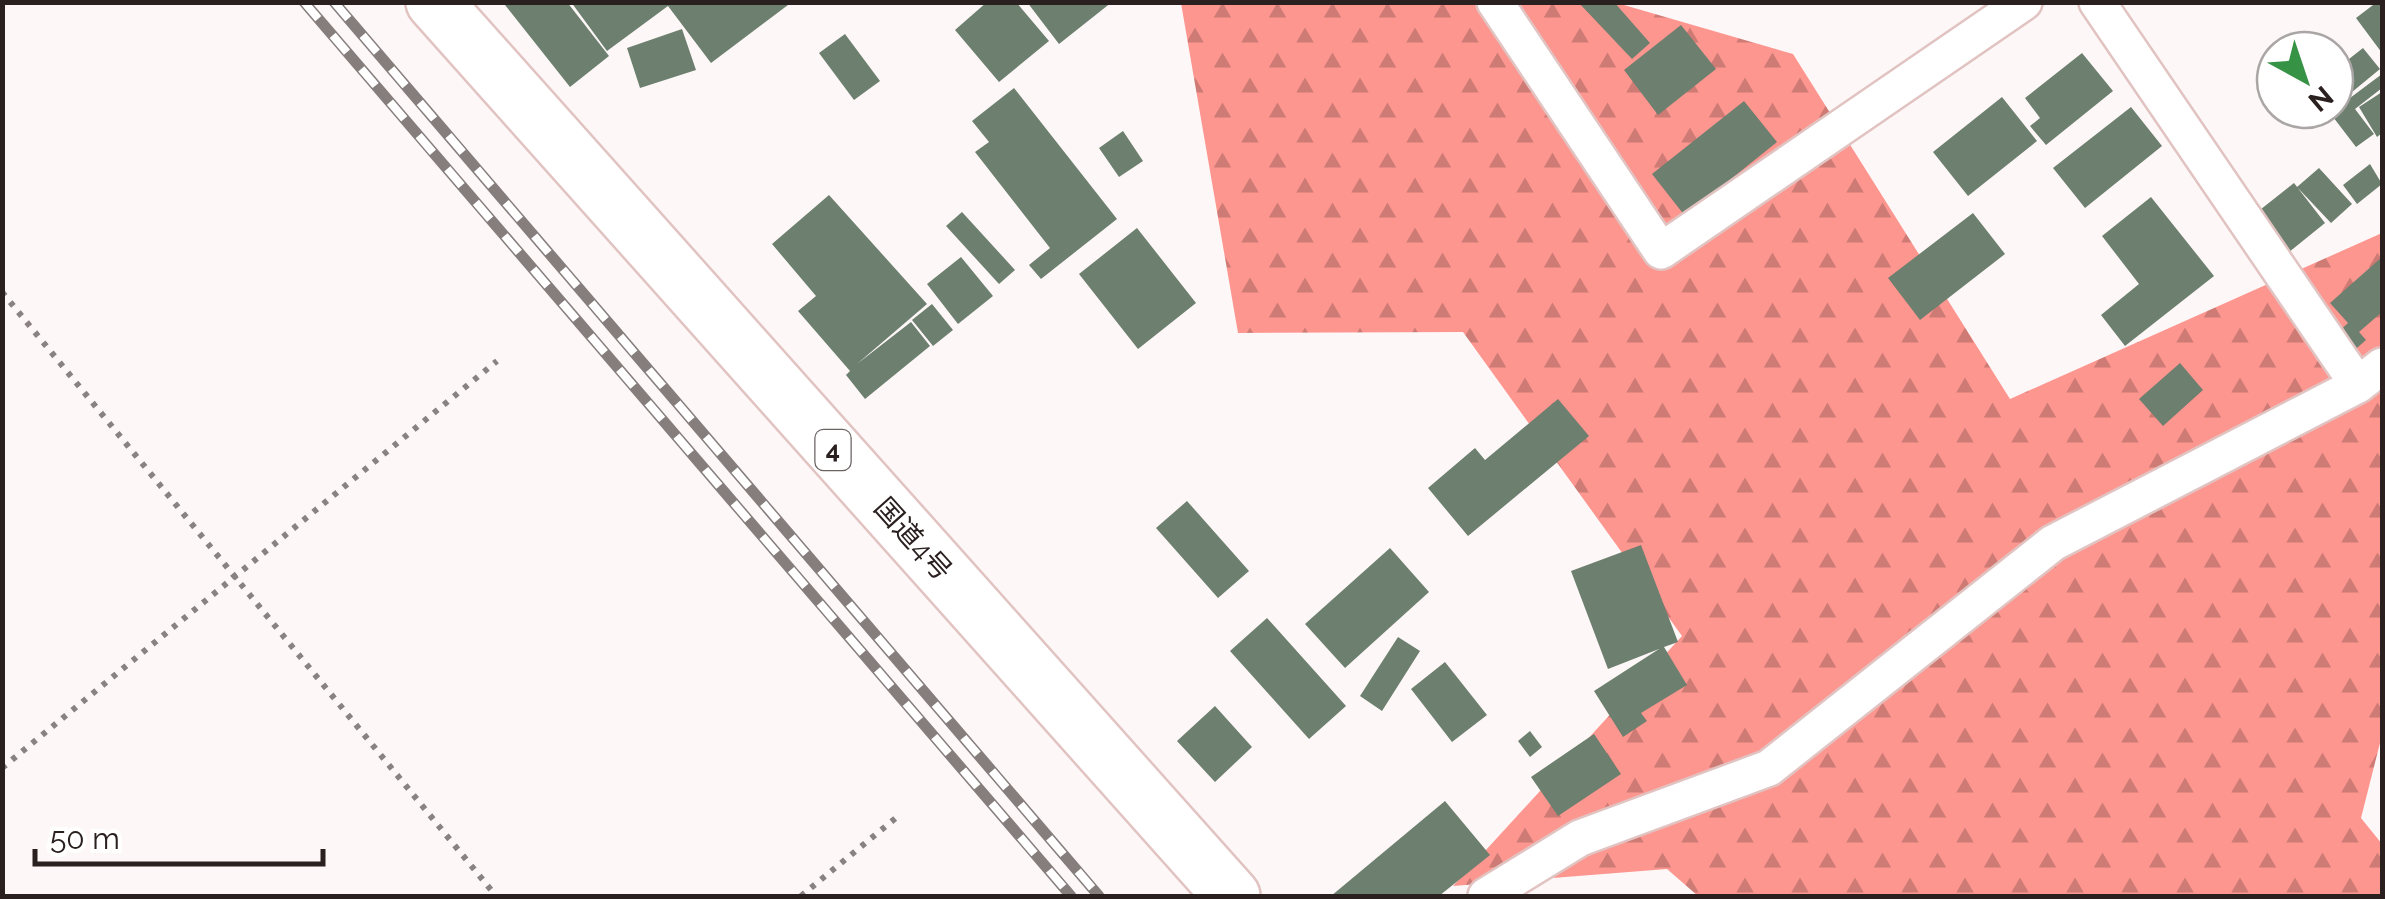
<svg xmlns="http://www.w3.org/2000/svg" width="2385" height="899" viewBox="0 0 2385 899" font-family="Raleway,'Noto Sans JP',sans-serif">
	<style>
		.forest { fill: url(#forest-firs) }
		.building { fill: #6d7f6e }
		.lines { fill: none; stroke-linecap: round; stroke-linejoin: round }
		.minor-casing { stroke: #e1c4c2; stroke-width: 40 }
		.trunk-casing { stroke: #e1c4c2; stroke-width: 60 }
		.path { stroke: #8a8282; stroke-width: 6; stroke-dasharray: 5 8; stroke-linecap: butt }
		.minor { stroke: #fff; stroke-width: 35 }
		.trunk { stroke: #fff; stroke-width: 55 }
		.rail-casing { stroke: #867e7d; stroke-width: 11 }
		.rail { stroke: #fff; stroke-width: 8; stroke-dasharray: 22; stroke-linecap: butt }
		.labels { text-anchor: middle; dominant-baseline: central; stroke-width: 8; stroke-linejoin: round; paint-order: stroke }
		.shield { fill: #fff; stroke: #6a6362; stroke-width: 2.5 }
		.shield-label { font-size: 25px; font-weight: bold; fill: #2a201f }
		.street-label { font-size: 28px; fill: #2a201f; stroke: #fff }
	</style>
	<defs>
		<pattern id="forest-firs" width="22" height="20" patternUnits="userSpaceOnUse" patternTransform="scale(2.5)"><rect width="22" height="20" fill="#fe9690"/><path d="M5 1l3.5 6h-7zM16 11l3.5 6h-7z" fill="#ce7a75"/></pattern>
	</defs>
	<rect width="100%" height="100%" fill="#fdf7f7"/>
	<path class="forest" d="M1181,3H1617L1793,54L2010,399L2382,233V735L2361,818L2382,844V896H1698L1667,869L1453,886L1682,636L1463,332L1238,333Z"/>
	<path class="building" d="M508,2H567L609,56L570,87L505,5Z
		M571,2H792L711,63L668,6L607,51Z
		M987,2H1016L1049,41L999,82L955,30Z
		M1027,2H1112L1059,44Z
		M1578,2H1614L1650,43L1632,59Z
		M2377,2L2382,5V53L2356,18Z
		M1681,25L1716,69L1658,115L1624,70Z
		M682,29L696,70L640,88L627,48Z
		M845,34L880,81L854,100L819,53Z
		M2363,48L2380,69L2335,106V70Z
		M2082,53L2113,91L2046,145L2030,126L2040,118L2025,98Z
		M2382,74V88L2355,109L2374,134L2356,147L2330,113Z
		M1014,88L1117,219L1041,279L1029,265L1050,248L975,152L989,142L972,121Z
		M2382,92V133L2377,137L2359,107Z
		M2002,97L2037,141L1968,196L1933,152Z
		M1744,101L1777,142L1685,216L1652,174Z
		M2131,107L2162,146L2085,208L2053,168Z
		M1123,131L1143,161L1119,177L1099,148Z
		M2370,164L2382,184L2357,204L2343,185Z
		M2319,168L2352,204L2331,223L2297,187Z
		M2294,183L2325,223L2283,257L2251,217Z
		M829,195L927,304L857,364L911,322L930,346L865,399L846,375L850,371L798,311L816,296L772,244Z
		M2151,197L2214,276L2125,346L2101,315L2139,284L2102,236Z
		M962,212L1015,270L999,284L946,226Z
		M1973,213L2005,254L1920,320L1888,278Z
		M1137,228L1196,303L1138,349L1079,274Z
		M961,257L993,296L958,324L927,284Z
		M2382,257V312L2359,332L2366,340L2350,354L2334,336L2348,323L2330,303Z
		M932,304L953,330L933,346L912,320Z
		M2180,363L2203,390L2163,426L2139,399Z
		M1558,399L1589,436L1468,536L1428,488L1475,448L1485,460Z
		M1187,501L1249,571L1218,598L1156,528Z
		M1641,545L1678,642L1664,647L1687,685L1641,713L1647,721L1623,737L1594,691L1659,649L1608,669L1571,571Z
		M1390,548L1429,592L1345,668L1305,624Z
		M1267,618L1346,706L1309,739L1230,651Z
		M1398,637L1420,651L1382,711L1360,696Z
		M1445,662L1487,715L1452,742L1411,689Z
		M1215,706L1252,747L1215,782L1177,741Z
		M1530,731L1542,747L1530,757L1518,741Z
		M1594,734L1621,774L1558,816L1531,777Z
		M1445,801L1490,855L1439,896H1331Z"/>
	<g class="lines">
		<g class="minor-casing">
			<path id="minor" d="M1495,2L1661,251L2024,2
				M2097,2L2358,385
				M1486,896L1580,838L1769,768L2053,543L2358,385L2382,366"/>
		</g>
		<g class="trunk-casing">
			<path id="trunk" d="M434,2L1232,896"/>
		</g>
		<path class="path" d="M2,292L496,896
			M2,768L497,361
			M801,896L897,817"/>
		<use href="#minor" class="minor"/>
		<use href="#trunk" class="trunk"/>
		<g class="rail-casing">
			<path id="rail" d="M304,2L1071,896
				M334,2L1099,896"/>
		</g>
		<use href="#rail" class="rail"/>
	</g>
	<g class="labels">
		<rect class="shield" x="815.5" y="430" width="35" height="40" rx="8"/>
		<g class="shield-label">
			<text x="833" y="450">4</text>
		</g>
		<g class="street-label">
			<text transform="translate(913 539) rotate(48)">国道4号</text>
		</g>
	</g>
	<rect width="2385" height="899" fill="none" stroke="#2a201f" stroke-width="10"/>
	<g transform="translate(2305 80) rotate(140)"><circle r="48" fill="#ffffff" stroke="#aaa6a5" stroke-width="2.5"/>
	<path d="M0-8L18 38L0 25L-18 38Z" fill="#369244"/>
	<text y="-15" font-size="28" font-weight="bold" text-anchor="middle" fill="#2a201f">N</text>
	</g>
	<path d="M35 849v15h288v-15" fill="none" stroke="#2a201f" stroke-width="5"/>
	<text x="50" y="849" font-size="30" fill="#2a201f" stroke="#ffffff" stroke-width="8" paint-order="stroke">50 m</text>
</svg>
